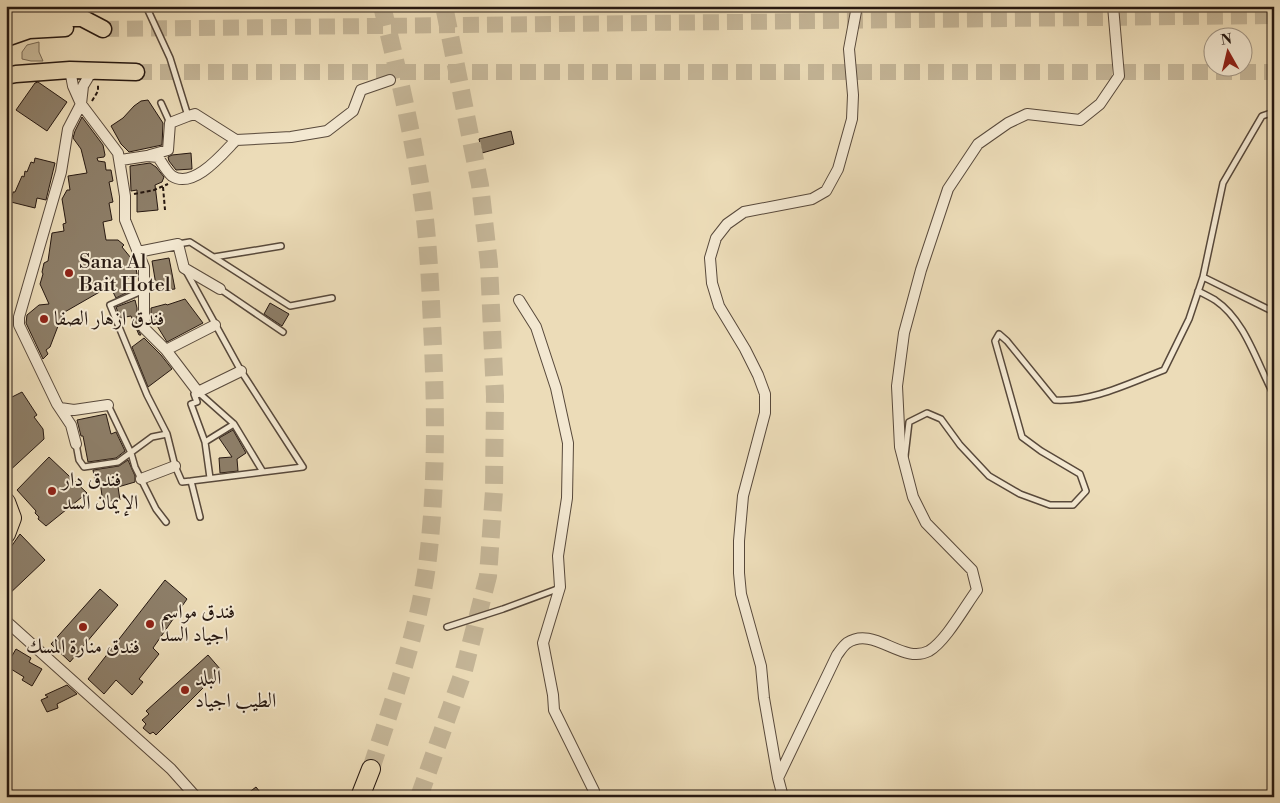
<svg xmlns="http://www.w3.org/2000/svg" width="1280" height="803" viewBox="0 0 1280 803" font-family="'Libre Bodoni',Amiri,serif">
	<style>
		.green { fill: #cabb9c; stroke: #786a56 }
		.building { fill: #8d7e68; stroke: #261811 }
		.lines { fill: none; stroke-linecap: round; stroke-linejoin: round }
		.trunk-tunnel { stroke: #c4b597; stroke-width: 16; stroke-dasharray: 16 8; stroke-linecap: butt }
		.motorway-tunnel { stroke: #c4b597; stroke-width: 18; stroke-dasharray: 18 9; stroke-linecap: butt }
		.service-casing { stroke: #58493b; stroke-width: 8 }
		.minor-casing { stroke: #58493b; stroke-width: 12 }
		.trunk-casing { stroke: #261811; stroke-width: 19 }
		.motorway-casing { stroke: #261811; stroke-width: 20 }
		.path { stroke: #261811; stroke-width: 2; stroke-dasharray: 4 2.5; stroke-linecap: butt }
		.service { stroke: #f3e8d1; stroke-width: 5 }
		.minor { stroke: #f3e8d1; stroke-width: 10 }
		.trunk { stroke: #ecdcb8; stroke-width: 16 }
		.motorway { stroke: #ecdcb8; stroke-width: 18 }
		.poi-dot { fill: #8f2418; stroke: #f3e8d1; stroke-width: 2 }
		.labels { text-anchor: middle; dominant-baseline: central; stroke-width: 4; stroke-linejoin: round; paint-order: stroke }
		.poi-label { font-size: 20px; fill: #261811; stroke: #f3e8d1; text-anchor: start }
	</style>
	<rect width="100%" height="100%" fill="#ecdcb8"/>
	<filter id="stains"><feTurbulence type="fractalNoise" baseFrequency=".004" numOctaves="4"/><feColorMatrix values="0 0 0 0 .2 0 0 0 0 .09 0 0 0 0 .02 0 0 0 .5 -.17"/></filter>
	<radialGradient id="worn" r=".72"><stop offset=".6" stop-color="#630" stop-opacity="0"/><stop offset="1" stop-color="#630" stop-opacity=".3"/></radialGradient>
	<path class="green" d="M39,42V52L43,61H31L22,59V52L27,45Z"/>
	<path class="building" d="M38,82L67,102L47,131L16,110L35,83Z
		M148,100L163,123L162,145L129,152L121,144L111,126L123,118L134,106L141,101Z
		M82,117L103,145L105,155L104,157L97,158L98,161L105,162L106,170H111L113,181L109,182L113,202L109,203L112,220L103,222L106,240H118L124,245L122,247L135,263L137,274L125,280L128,292L116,298L110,286L63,313L50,347L46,350L48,354L43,359L26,323L27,315L39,305L49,304L40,284L43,274L42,272L44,263L48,261L52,233L64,231L63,224L66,223L62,199L67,190H70L68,176L87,173L81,149L73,138L75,131Z
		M511,131L514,144L482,153L479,139Z
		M191,153L192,169L176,170L169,161L168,157L172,155Z
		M35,158L55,163L46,200L37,198L35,208L11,202L13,192H15L22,176L24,177L25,171L27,172L31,162L34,163Z
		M150,163L156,167L164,177L162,182L155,185L158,210L137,212V190L131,191L130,166Z
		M169,258L175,289L157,291L152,261Z
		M185,299L203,323L167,342L151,316V308L166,304L167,305Z
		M135,300L137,308V328L141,335H139L131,316L120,318L116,307Z
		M270,303L289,314L282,326L264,314Z
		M144,338L161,355L172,369L148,387L132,347Z
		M22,392L37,415L34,417L43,429L44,439L6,474V400Z
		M106,414L111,434L116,432L125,451L116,458L88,462L83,436H81L77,420Z
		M233,430L246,453L237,459L238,471L220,473L219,458L232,457L219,438Z
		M49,457L87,493L46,526L38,519L39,517L35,513L36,511L17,490Z
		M128,460L135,476V482L118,487L120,500L103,502L100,482L96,486L93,470L119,466Z
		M20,534L45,560L6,597V554Z
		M165,580L187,599L153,648L159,654L139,679L143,682L132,695L116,680L104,694L88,679Z
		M100,589L118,605L70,662L51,644Z
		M16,649L31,658L29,662L42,669L32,686L22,680L24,677L6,666Z
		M208,655L221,670L156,735L153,732L150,734L143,728L146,724L142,720L149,714L146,711Z
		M67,685L77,694L57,704L58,708L47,712L41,700L48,697L45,695Z
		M256,787L264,797H243Z"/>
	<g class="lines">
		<path class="trunk-tunnel" d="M103,29L1274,16
			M136,72H1274"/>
		<path class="motorway-tunnel" d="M371,769C393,700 419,631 428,558C437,481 436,403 432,325C430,280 428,234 421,189C411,127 397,67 382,6
			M419,797L464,670L488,576L494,491L495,396L489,264L480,185L444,6"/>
		<g class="service-casing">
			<path id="service" d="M146,6L170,58L188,116
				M161,103L170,123
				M178,244L190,242L290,306L332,298
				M214,257L281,246
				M186,271L241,371L303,467L263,472
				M1203,277L1223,183L1262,116L1274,112
				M220,289L283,332
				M144,290L110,305L147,395L167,434L175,466L182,482L191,481L200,517
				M1198,291C1204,294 1210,297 1215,300C1246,321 1257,364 1274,395
				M108,405L131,453L135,467L156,509L166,522
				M205,442L234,424
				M76,444L79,460L84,467L118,462L152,437L167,434
				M905,456L909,422L927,413L941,419L960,445L989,476L1020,494L1050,505H1073L1086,491L1080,474L1041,451L1022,437L995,341L999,334L1007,341L1055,400C1093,402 1129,383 1164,370L1189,319L1203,277L1274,312
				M191,481L263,472L234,424L198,392L194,394L197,402L191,404L205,442L210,478
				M447,627L503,609L560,588"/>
		</g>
		<g class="minor-casing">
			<path id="minor" d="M6,10L14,6
				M70,70L73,86L81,104L118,153L125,196V220L144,267V328L166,350L198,392L241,371
				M150,155L168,150L170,123L188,116L195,114L236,140
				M121,160L147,156L158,157C162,163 167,172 172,176C194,190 224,152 236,140L291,137L327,131L353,111L361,90L390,80
				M138,252L178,244L184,268L220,289
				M519,300L536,327L556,388L568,443L567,498L558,556L560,587L543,643L553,695L554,710L594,791L593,797
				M166,350L215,325
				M60,408L74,410L108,405
				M76,444L71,425L57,404L19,325V317L61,172L68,129L81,104L83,86L89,76L96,71
				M141,479L175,466
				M6,621L171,769L196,797
				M778,778L837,655C840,651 843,646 847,643C874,625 902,665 929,651C946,641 965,606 977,590L972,570L926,523L913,497L900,447L897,386L904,333L921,270L948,189L978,144L1008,123L1027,114L1080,120L1100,104L1119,76L1113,6
				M783,797L778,778L764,698L761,666L741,594L739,573V541L743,496L765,413V394L758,375L745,349L719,306L712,283L710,258L716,238L727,224L744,212L812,199L826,191L838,169L852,119L853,95L849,49L857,6"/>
		</g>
		<g class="trunk-casing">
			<path id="trunk" d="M6,20L34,17L82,18L103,29
				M6,38L29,30L65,28
				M6,76L16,74L70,70L136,72"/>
		</g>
		<g class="motorway-casing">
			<path id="motorway" d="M6,502L12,518L6,534
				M360,797L371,769"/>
		</g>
		<path class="path" d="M94,10L102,8L103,6
			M92,101L98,91V85
			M163,187L165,210
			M134,194L154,190L168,184"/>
		<use href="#service" class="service"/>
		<use href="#minor" class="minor"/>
		<use href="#trunk" class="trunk"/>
		<use href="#motorway" class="motorway"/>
	</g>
	<g class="poi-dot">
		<circle cx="69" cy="273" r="5"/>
		<circle cx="44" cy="319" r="5"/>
		<circle cx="52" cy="491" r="5"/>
		<circle cx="150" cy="624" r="5"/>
		<circle cx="83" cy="627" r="5"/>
		<circle cx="185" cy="690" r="5"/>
	</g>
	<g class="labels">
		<g class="poi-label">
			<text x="79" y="262">Sana Al<tspan x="79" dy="23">Bait Hotel</tspan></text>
			<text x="54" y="319">فندق ازهار الصفا</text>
			<text x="62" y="480">فندق دار<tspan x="62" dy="23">الإيمان السد</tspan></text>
			<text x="160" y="612">فندق مواسم<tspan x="160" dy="23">اجياد السد</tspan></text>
			<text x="83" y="647" text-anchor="middle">فندق منارة المسك</text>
			<text x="195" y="678">البلد<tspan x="195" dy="23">الطيب اجياد</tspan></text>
		</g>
	</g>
	<rect width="1280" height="803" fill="none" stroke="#ecdcb8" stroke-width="25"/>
	<rect x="8" y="8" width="1265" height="788" fill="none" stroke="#261811" stroke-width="2.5"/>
	<rect x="12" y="12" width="1255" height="778" fill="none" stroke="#261811"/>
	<g transform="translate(1228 52) rotate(352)"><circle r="24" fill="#f3e8d1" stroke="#a19584"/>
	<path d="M0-4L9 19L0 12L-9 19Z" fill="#8f2418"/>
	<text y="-8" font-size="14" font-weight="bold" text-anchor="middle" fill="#261811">N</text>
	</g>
	<rect width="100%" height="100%" filter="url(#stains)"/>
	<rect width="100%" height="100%" fill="url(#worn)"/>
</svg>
